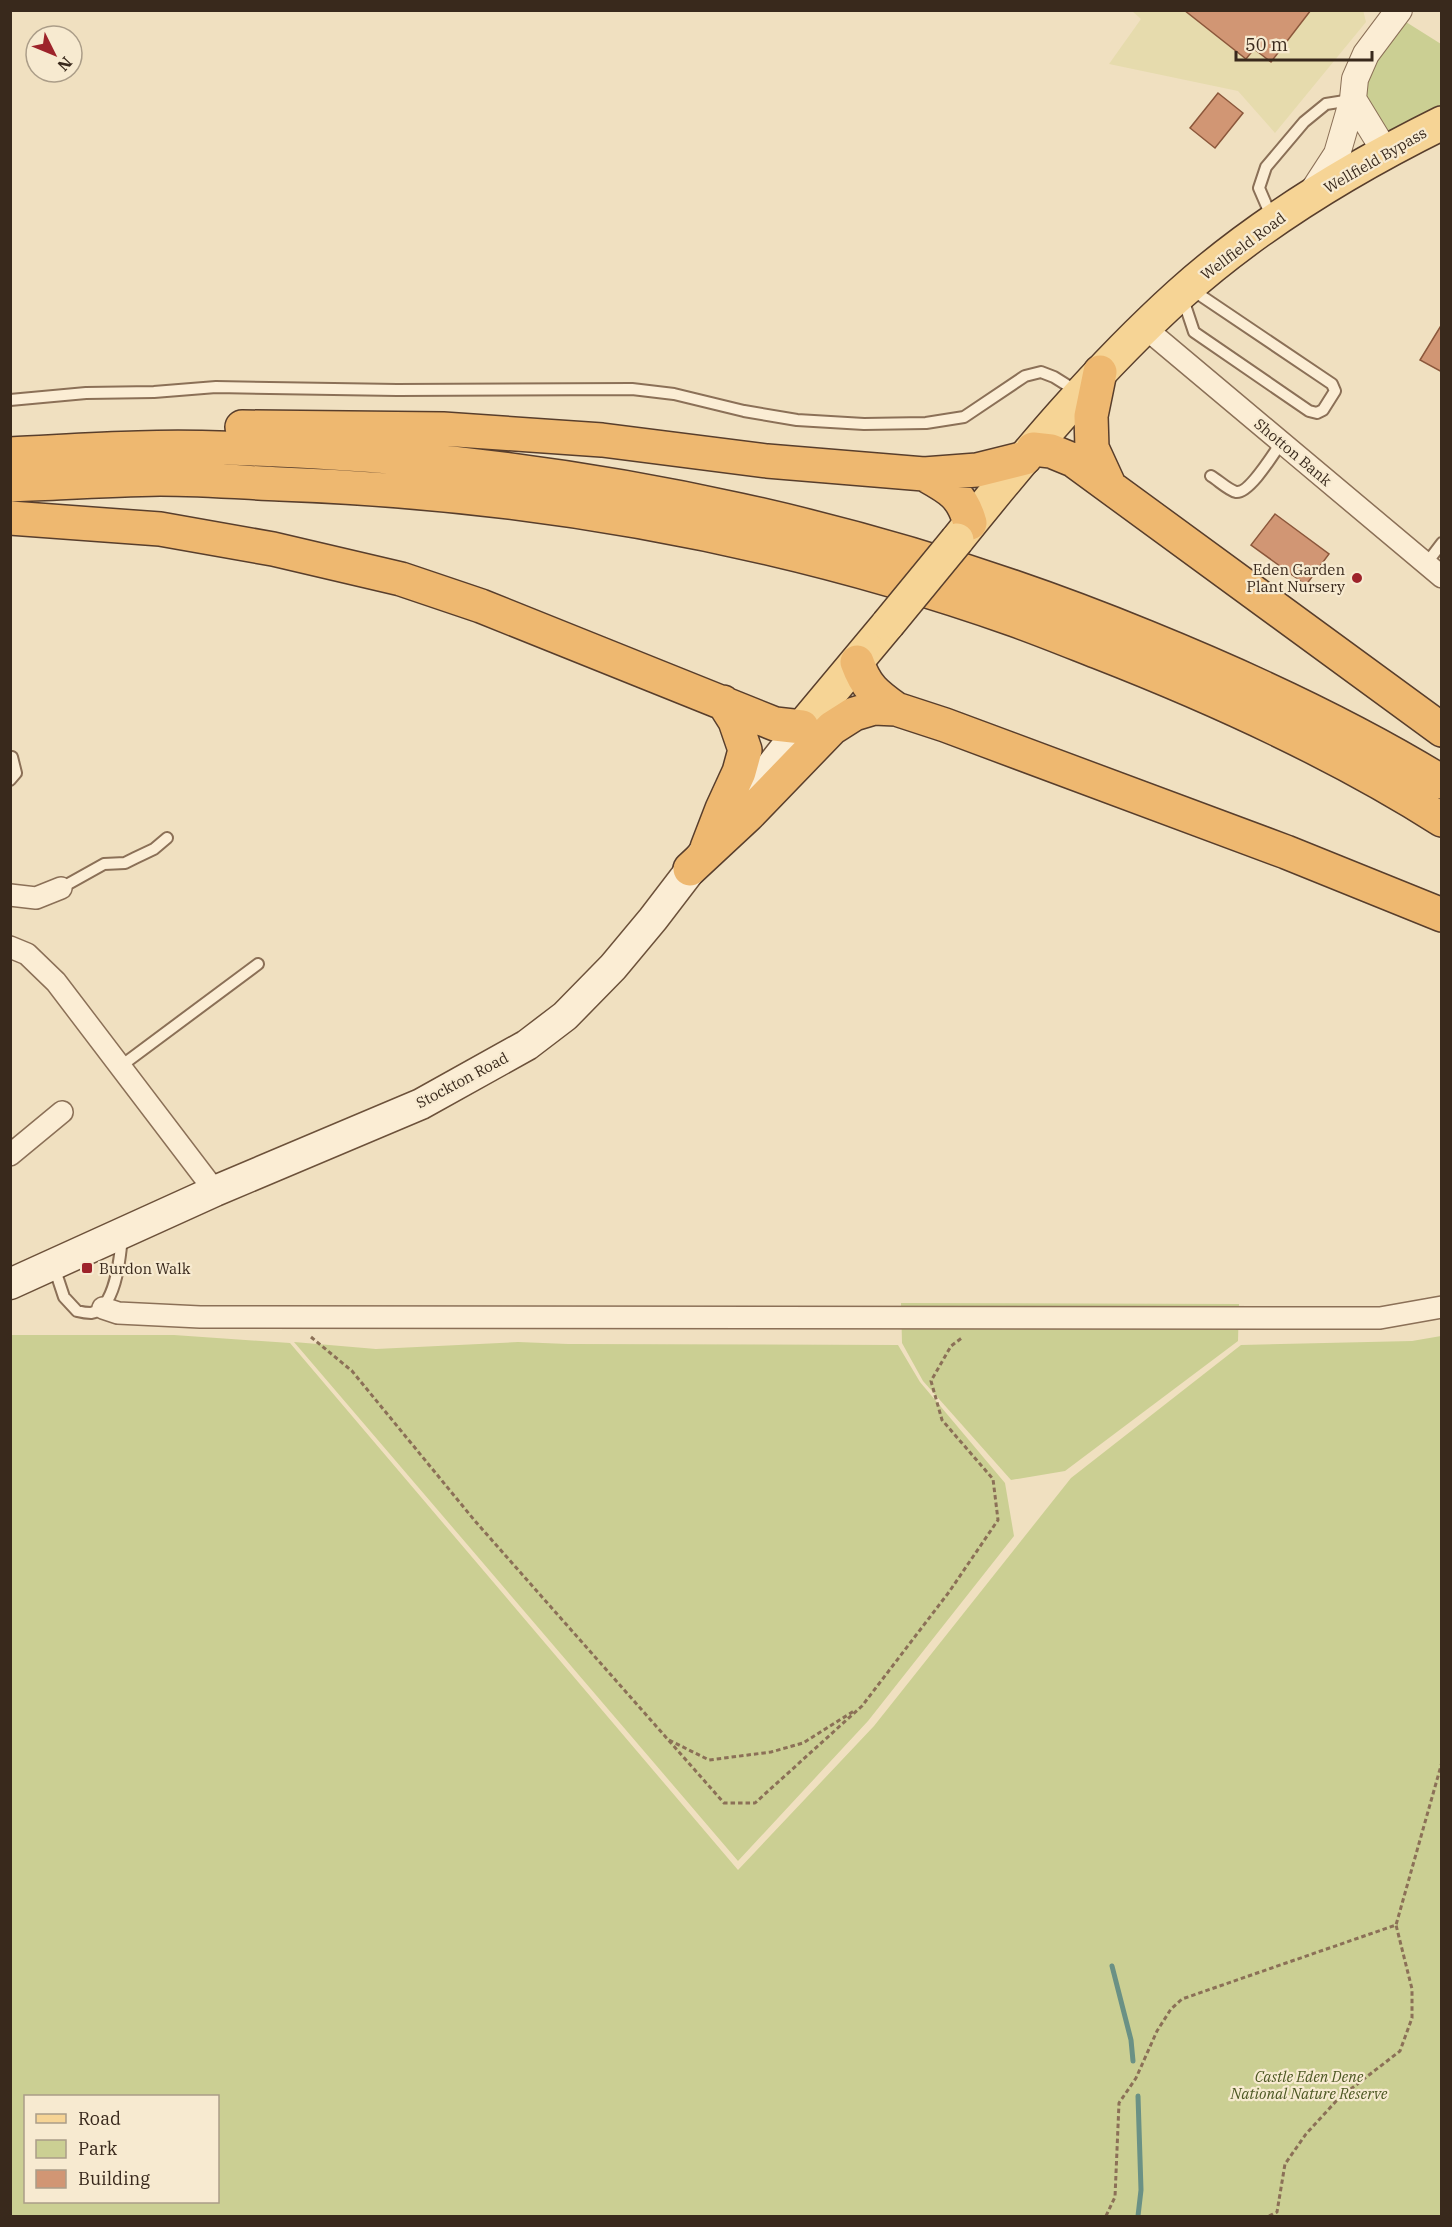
<svg xmlns="http://www.w3.org/2000/svg" width="1452" height="2227" viewBox="0 0 1452 2227" font-family="'IBM Plex Serif',serif">
	<style>
		.farmland { fill: #e6dbad }
		.green { fill: #cbcf93; fill-rule: evenodd }
		.lines { fill: none; stroke-linecap: round; stroke-linejoin: round }
		.stream { stroke: #6a9185; stroke-width: 5 }
		.building { fill: #d19674; stroke: #8b573b; stroke-width: 1.5 }
		.service-casing { stroke: #8b7057; stroke-width: 14 }
		.minor-casing { stroke: #8b7057; stroke-width: 24 }
		.tertiary-casing { stroke: #8b7057; stroke-width: 28 }
		.secondary-casing { stroke: #6c513a; stroke-width: 33 }
		.primary-casing { stroke: #583e2c; stroke-width: 36 }
		.trunk-casing { stroke: #583e2c; stroke-width: 36 }
		.path { stroke: #8b7057; stroke-width: 3; stroke-dasharray: 4.5 3; stroke-linecap: butt }
		.service { stroke: #fbedd4; stroke-width: 10 }
		.minor { stroke: #fbedd4; stroke-width: 21 }
		.tertiary { stroke: #fbedd4; stroke-width: 26 }
		.secondary { stroke: #fbedd4; stroke-width: 30 }
		.primary { stroke: #f6d495; stroke-width: 33 }
		.trunk { stroke: #eeb870; stroke-width: 33 }
		.primary-bridge-casing { stroke: #583e2c; stroke-width: 36; stroke-linecap: butt }
		.primary-bridge { stroke: #f6d495; stroke-width: 33 }
		.poi-dot { fill: #9d232a; stroke: #f7ead0; stroke-width: 2 }
		.labels { text-anchor: middle; dominant-baseline: central; stroke-width: 4.5; stroke-linejoin: round; paint-order: stroke }
		.street-label { font-size: 15px; fill: #39291c; stroke: #f7ead0 }
		.poi-label { font-size: 15px; fill: #39291c; stroke: #f7ead0; text-anchor: end }
		.park-label { font-size: 15px; font-style: italic; fill: #4c5722; stroke: #f7ead0 }
	</style>
	<rect width="100%" height="100%" fill="#f0e0c0"/>
	<path class="farmland" d="M1363,10L1366,22L1275,133L1238,91L1109,64L1141,19L1132,11Z"/>
	<path class="green" d="M1406,22L1441,44V109L1393,131L1384,129C1379,122 1370,114 1367,105C1355,78 1391,41 1406,22Z
		M901,1303L1239,1304L1238,1341L1065,1471L1011,1480L923,1381L902,1343Z
		M11,1335H174L290,1343L738,1870L874,1726L1071,1478L1241,1345L1412,1341L1441,1336V2216H11ZM26,2096H218V2202H26Z
		M294,1342L376,1349L518,1342L568,1344L898,1345L920,1382L1005,1483L1014,1536L868,1721L738,1861Z"/>
	<g class="lines">
		<path class="stream" d="M1112,1966L1131,2040L1133,2061
			M1138,2096L1141,2190L1138,2216"/>
	</g>
	<path class="building" d="M1184,10H1311L1271,62L1254,49L1246,59Z
		M1218,93L1243,113L1215,148L1190,128Z
		M1442,324V372L1420,360Z
		M1275,514L1329,554L1306,585L1251,545Z"/>
	<g class="lines">
		<g class="service-casing">
			<path id="service" d="M1272,218L1259,188L1266,167L1304,122L1326,104L1351,100
				M1183,299L1194,332L1309,411L1317,413L1323,410L1335,391L1332,384L1191,289
				M10,400L86,393L154,392L216,387L397,390L632,389L674,394L744,411L797,420L864,424L926,423L964,417L1025,376L1041,372L1054,377L1078,392
				M1211,476C1218,480 1228,490 1236,492C1249,494 1274,453 1281,443
				M1426,564L1442,543
				M10,780L16,773L12,757
				M61,888L104,864L125,863L135,858L154,849L167,838
				M121,1066L258,964
				M54,1267L64,1297L77,1311C81,1312 87,1313 91,1313C116,1309 120,1257 122,1237"/>
		</g>
		<g class="minor-casing">
			<path id="minor" d="M1144,327L1442,577
				M10,895L36,898L61,888
				M10,947L27,954L56,982L215,1191
				M10,1155L62,1112
				M103,1308L118,1313L200,1317L1380,1318L1442,1307"/>
		</g>
		<g class="tertiary-casing">
			<path id="tertiary" d="M1353,99L1386,153
				M1311,194L1337,154L1353,99L1355,79L1366,54L1399,10"/>
		</g>
		<g class="secondary-casing">
			<path id="secondary" d="M744,801L802,727
				M10,1284L215,1191L421,1104L527,1045L565,1016L613,967L653,919L705,851"/>
		</g>
		<g class="primary-casing">
			<path id="primary" d="M957,540C1026,454 1098,368 1180,294C1257,225 1349,169 1442,123
				M802,727L888,624"/>
		</g>
		<g class="trunk-casing">
			<path id="trunk" d="M1100,372L1091,416L1092,448L1109,485
				M242,427L443,429L602,440L767,461L924,474L977,470L1025,458
				M1033,449L1051,451L1073,460L1442,730
				M10,454C53,452 95,449 138,448C197,446 258,449 317,452C602,468 883,529 1146,637C1247,678 1349,725 1442,782
				M924,474C949,488 962,494 970,523
				M10,485C60,483 110,480 160,479C200,479 240,482 280,484C530,493 779,537 1015,620C1043,630 1070,641 1098,652C1216,698 1335,752 1442,820
				M10,518L160,529L273,549L401,579L481,606L775,724L802,727
				M857,662C866,687 875,694 896,709
				M707,848L722,809L739,772L745,750L735,721L723,702
				M690,869L748,815L832,728L854,714L874,708L896,709L945,725L1286,852L1442,915"/>
		</g>
		<path class="path" d="M311,1337L352,1371L475,1521L724,1803H755L862,1706L949,1592L998,1520L993,1479L942,1420L931,1381L951,1346L963,1337
			M669,1740L709,1760L771,1752L803,1743L854,1711
			M1106,2216L1115,2197L1119,2103L1136,2078L1157,2031L1171,2009L1182,1999L1396,1925L1442,1762
			M1269,2216L1277,2212L1285,2164L1306,2134L1338,2099L1400,2051L1412,2018V1989L1396,1925"/>
		<use href="#service" class="service"/>
		<use href="#minor" class="minor"/>
		<use href="#tertiary" class="tertiary"/>
		<use href="#secondary" class="secondary"/>
		<use href="#primary" class="primary"/>
		<use href="#trunk" class="trunk"/>
		<g class="primary-bridge-casing">
			<path id="primary-bridge" d="M888,624L957,540"/>
		</g>
		<use href="#primary-bridge" class="primary-bridge"/>
	</g>
	<g class="poi-dot">
		<circle cx="1357" cy="578" r="6"/>
		<rect x="81" y="1262" width="12" height="12" rx="3"/>
	</g>
	<g class="labels">
		<g class="street-label">
			<text transform="translate(1375 160) rotate(-30)">Wellfield Bypass</text>
			<text transform="translate(1243 246) rotate(-37)">Wellfield Road</text>
			<text transform="translate(1293 452) rotate(40)">Shotton Bank</text>
			<text transform="translate(462 1080) rotate(-28)">Stockton Road</text>
		</g>
		<g class="poi-label">
			<text x="1345" y="569">Eden Garden<tspan x="1345" dy="17">Plant Nursery</tspan></text>
			<text x="99" y="1268" text-anchor="start">Burdon Walk</text>
		</g>
		<g class="park-label">
			<text x="1309" y="2076">Castle Eden Dene<tspan x="1309" dy="17">National Nature Reserve</tspan></text>
		</g>
	</g>
	<rect width="1452" height="2227" fill="none" stroke="#39291c" stroke-width="24"/>
	<rect x="24" y="2095" width="195" height="108" fill="#f7ead0" stroke="#ab9d88" stroke-width="1.5"/>
	<rect x="36" y="2114" width="30" height="9" fill="#f6d495" stroke="#ab9d88" stroke-width="1.5"/>
	<text x="78" y="2125" font-size="18" fill="#39291c">Road</text>
	<rect x="36" y="2140" width="30" height="18" fill="#cbcf93" stroke="#ab9d88" stroke-width="1.5"/>
	<text x="78" y="2155" font-size="18" fill="#39291c">Park</text>
	<rect x="36" y="2170" width="30" height="18" fill="#d19674" stroke="#ab9d88" stroke-width="1.5"/>
	<text x="78" y="2185" font-size="18" fill="#39291c">Building</text>
	<g transform="translate(54 54) rotate(133)"><circle r="28" fill="#f7ead0" stroke="#ab9d88" stroke-width="1.5"/>
	<path d="M0-4.5L10 22L0 15L-10 22Z" fill="#9d232a"/>
	<text y="-9" font-size="16" font-weight="bold" text-anchor="middle" fill="#39291c">N</text>
	</g>
	<path d="M1236 51v9h136v-9" fill="none" stroke="#39291c" stroke-width="3"/>
	<text x="1245" y="51" font-size="18" fill="#39291c" stroke="#f7ead0" stroke-width="4.5" paint-order="stroke">50 m</text>
</svg>
